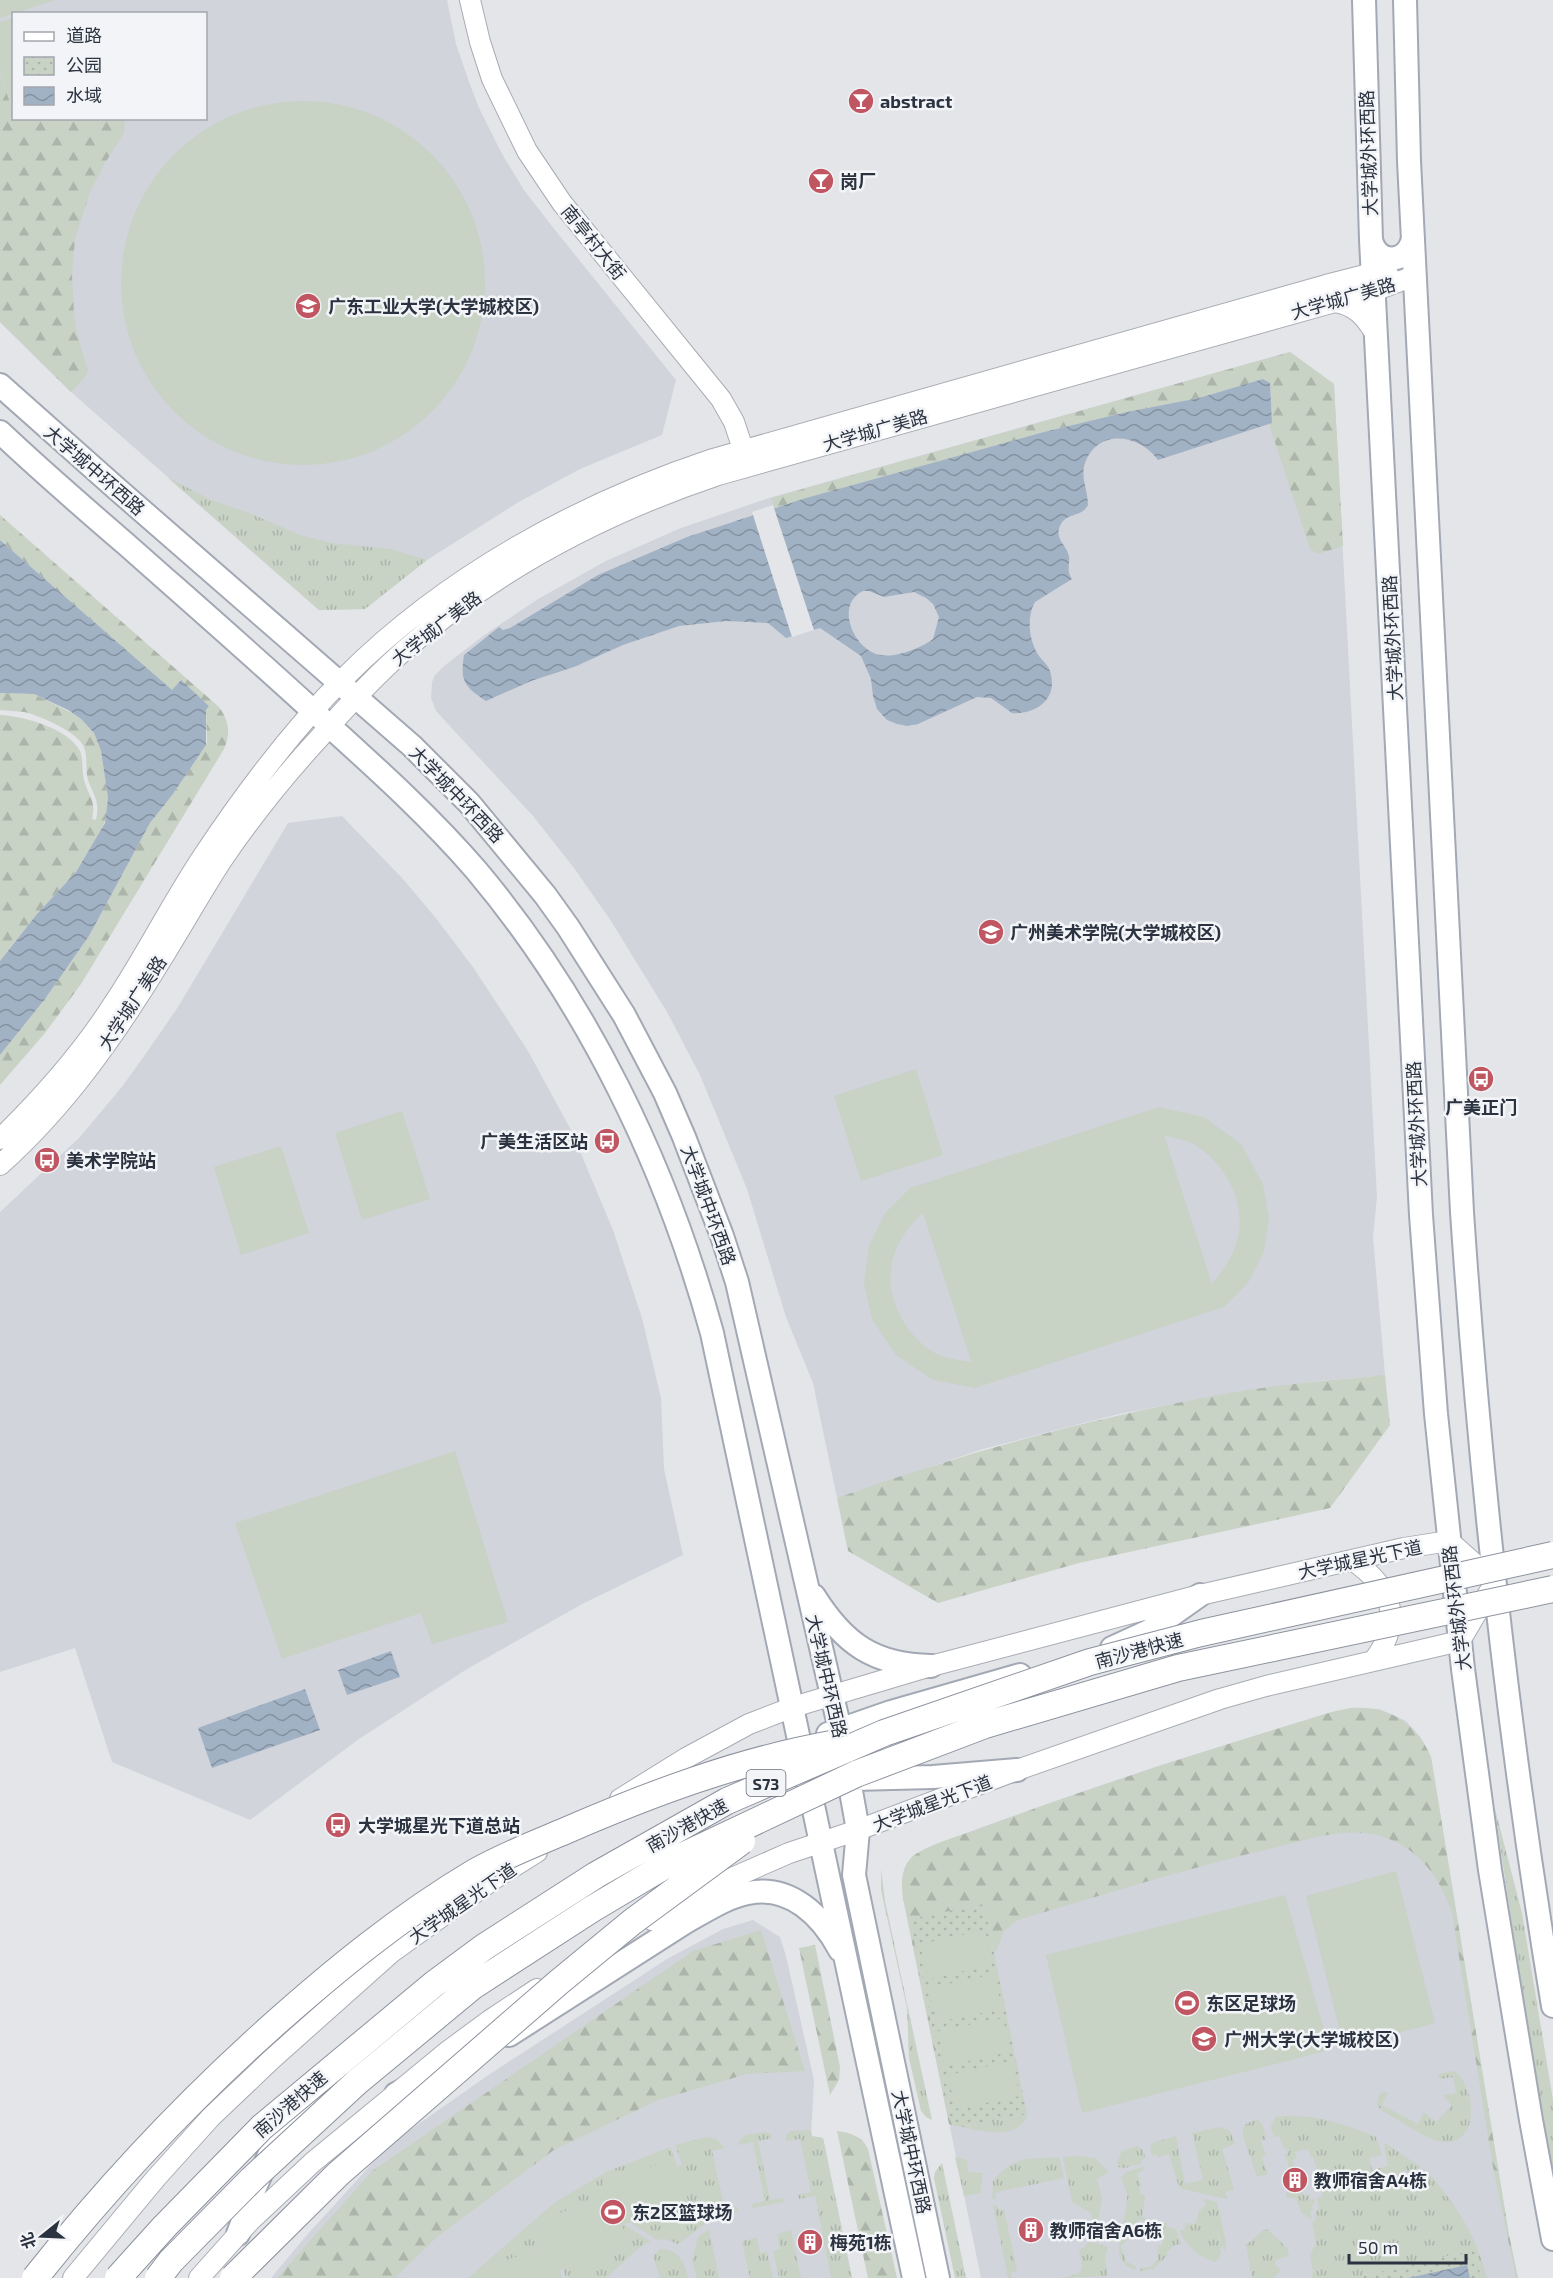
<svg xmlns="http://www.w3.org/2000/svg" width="1553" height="2278" viewBox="0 0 1553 2278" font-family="'Exo 2','Noto Sans SC',sans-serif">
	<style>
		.built { fill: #d1d4db; fill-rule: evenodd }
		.grass { fill: url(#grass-tufts) }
		.forest { fill: url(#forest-firs) }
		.park { fill: url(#park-dots) }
		.pitch { fill: #c8d2c5; fill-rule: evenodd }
		.water { fill: url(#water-waves); fill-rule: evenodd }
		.pier { fill: #e3e5e9 }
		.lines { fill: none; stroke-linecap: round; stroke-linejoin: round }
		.secondary-casing { stroke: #a8acb3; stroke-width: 22 }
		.primary-casing { stroke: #a3a9b4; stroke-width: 26 }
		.secondary { stroke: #fff; stroke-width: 20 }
		.primary { stroke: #fff; stroke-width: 22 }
		.highway-bridge-casing { stroke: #8c929e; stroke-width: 28; stroke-linecap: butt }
		.highway-bridge { stroke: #fff; stroke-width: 26 }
		.labels { text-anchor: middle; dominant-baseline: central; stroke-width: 5; stroke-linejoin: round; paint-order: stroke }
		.shield { fill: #f2f4f7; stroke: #676d77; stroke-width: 1.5 }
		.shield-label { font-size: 16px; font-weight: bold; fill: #2c3340 }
		.poi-label { font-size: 18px; font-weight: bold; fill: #2c3340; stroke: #f2f4f7; text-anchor: start }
		.street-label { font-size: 18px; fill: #2c3340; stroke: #f2f4f7 }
	</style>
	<defs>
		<pattern id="grass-tufts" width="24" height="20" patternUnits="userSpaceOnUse" patternTransform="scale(1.5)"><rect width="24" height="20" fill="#c8d2c5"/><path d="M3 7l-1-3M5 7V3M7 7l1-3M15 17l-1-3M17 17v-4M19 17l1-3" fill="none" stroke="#acb5aa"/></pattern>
		<pattern id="forest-firs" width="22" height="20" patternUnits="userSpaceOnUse" patternTransform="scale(1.5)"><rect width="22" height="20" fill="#c8d2c5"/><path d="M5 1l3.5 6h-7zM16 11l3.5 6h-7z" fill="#acb5aa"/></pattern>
		<pattern id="park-dots" width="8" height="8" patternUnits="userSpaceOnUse" patternTransform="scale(1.5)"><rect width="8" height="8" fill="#c8d2c5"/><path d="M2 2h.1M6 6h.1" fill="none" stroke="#acb5aa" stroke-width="1.8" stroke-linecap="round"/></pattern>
		<pattern id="water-waves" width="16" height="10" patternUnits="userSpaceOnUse" patternTransform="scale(1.5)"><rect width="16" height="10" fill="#a2b2c5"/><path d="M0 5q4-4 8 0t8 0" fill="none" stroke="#8491a1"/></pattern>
	</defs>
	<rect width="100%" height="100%" fill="#e3e5e9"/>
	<path class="built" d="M0,0H447L456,44L469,82L479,108L502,154L524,190L555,230L676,380L662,435L580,469L517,503L427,560L365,609L319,610L71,392L0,322ZM14,14H206V118H14Z
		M1290,352L1334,384L1377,1197L1373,1237L1385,1375L1320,1381L1225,1394L1119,1414L983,1449L837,1498L813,1383L786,1317L747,1189L700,1075L667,1012L611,921L574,868L533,816L436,711L431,698L432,683L434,676L444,666L483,636L538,599L606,561L681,528L769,498Z
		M342,816L403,879L435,917L473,967L528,1051L571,1130L613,1230L642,1318L661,1398L664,1469L683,1555L584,1603L467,1669L359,1739L250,1820L112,1762L75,1648L0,1672V1212L79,1138L121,1088L147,1052L178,1007L288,823Z
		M1351,1708L1379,1709L1406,1721L1421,1738L1431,1757L1509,2235L1518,2278H981L903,1898V1876L911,1858L925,1849L988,1825L1158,1766L1332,1712Z
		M753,1920L780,1937L786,1956L814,2080L811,2136L823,2138L852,2278H271L306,2236L390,2144L487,2076L667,1959L723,1929Z"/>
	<path class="grass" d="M167,477L211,500L252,514L300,535L332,543L391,549L427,560L365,609L319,610Z
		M1495,1809L1522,1913L1553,2100V2174L1528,2038Z
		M881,1869L885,1901L932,2120L926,2117L921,2111L909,2058L907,2008L881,1890Z
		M1453,2071C1473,2079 1484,2144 1444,2142C1429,2142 1397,2118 1381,2110L1377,2105L1379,2094L1386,2092L1388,2093L1382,2105L1418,2124L1424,2112L1436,2122L1452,2106L1443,2095L1456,2093L1453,2077L1440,2079L1438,2074Z
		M1028,2114C1019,2140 985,2132 963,2127Z
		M1275,2117C1309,2112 1345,2124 1376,2137L1382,2155L1369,2158L1372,2170L1388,2166L1384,2145L1385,2143L1421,2167L1411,2176L1404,2170L1396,2179L1414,2194L1422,2185L1415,2180L1424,2169C1455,2201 1476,2235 1487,2278H1481L1474,2250L1354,2278H1312L1313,2271L1310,2255L1316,2243L1312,2222L1315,2221L1316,2210L1319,2209L1317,2198L1323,2196L1320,2187L1322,2186L1313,2157H1311L1308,2149L1295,2152L1297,2158L1292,2160L1295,2167L1290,2169L1285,2155L1288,2154L1286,2148L1284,2149L1279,2136L1274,2137L1271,2127Z
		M1256,2119C1263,2121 1265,2132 1266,2139L1261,2141L1266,2155L1262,2157L1268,2174L1257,2177L1243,2136V2129L1246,2124Z
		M1220,2127L1230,2131L1235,2144L1222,2149L1234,2189L1226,2192L1227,2199L1182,2189L1178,2184L1169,2154L1158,2157L1157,2154L1152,2156L1150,2148L1152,2143L1176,2136L1185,2184L1203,2180L1192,2133Z
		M811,2130L812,2136L823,2138L852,2278H831L815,2196L799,2199L798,2195L811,2192L800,2139L786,2141V2135L791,2131Z
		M766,2132L771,2134L772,2138L758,2141L770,2200L783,2198L784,2202L753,2208L752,2204L765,2201L753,2142L739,2145V2141L745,2135Z
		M707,2137L716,2139L725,2148L712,2151L725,2210L737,2207L738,2212L707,2218L708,2222L678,2244L665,2239L657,2240L631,2223L689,2204L677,2167L682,2165L675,2145Z
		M1137,2146L1142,2149L1146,2158L1141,2160L1142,2163L1125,2168L1118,2167L1117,2161L1122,2151Z
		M670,2147L675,2159L604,2182L608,2198L538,2220L546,2247L479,2269L475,2272L477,2278H468L554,2203L606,2172Z
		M1079,2156L1095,2158L1109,2172L1097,2179L1102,2199L1095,2239L1088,2238L1092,2218L1091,2213L1072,2202L1063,2157Z
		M955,2157L967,2160L968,2172L983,2173L980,2193L964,2196Z
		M1059,2157L1064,2178L1001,2191L995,2193L996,2199H992L993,2181C1016,2154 1027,2160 1059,2157Z
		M942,2163L966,2278H955L934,2178L935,2172Z
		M1143,2167L1144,2170L1137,2173L1141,2186L1139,2187L1141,2195L1144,2194L1145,2198L1142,2217L1146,2218L1145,2221L1138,2220L1137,2224L1133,2225L1130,2237L1121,2246L1126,2261L1136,2267V2270C1102,2261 1129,2218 1127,2196C1127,2191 1123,2183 1121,2178L1126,2172Z
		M1295,2185L1297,2192L1302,2191L1304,2196L1309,2194L1310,2200L1314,2199L1315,2204L1312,2205L1313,2210L1310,2211L1312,2219L1302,2214L1296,2199L1286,2197L1288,2187Z
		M1204,2199L1217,2202L1226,2243L1225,2252L1209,2210L1222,2247L1219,2248L1221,2251L1219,2259L1215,2262C1202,2260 1182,2242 1180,2230H1184L1186,2223L1193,2224L1196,2222L1199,2211L1206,2205Z
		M993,2205H997L999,2210L1004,2209L1017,2271L1011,2272L1012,2278H1008Z
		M1163,2222L1167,2223V2227L1176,2229L1181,2244L1175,2245L1166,2253L1168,2255L1153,2269L1140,2271V2268L1150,2267L1158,2259L1157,2256L1159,2245H1162L1163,2237L1161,2236Z
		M622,2225H625L650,2241L640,2247L606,2278H566L563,2269L629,2248Z
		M709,2229L719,2278H697L692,2260L698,2237Z
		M1267,2229L1287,2248L1289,2256L1276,2260L1275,2264L1281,2270L1274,2278H1252L1246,2245L1262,2231Z
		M791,2230L801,2278H779L773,2251L780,2249L777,2234Z
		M757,2238L760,2253L767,2252L773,2278H750L742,2241Z
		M1088,2241L1108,2247L1105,2258L1108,2276L1063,2278C1084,2272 1084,2273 1079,2250L1085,2247Z
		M660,2249C678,2249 685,2261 688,2278H660L653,2256Z"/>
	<path class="forest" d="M0,72L13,112L14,118L125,119L124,133L105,163L90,192L75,239L72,275L74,314L77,334L88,371L85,377L71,392L0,322Z
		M1290,352L1334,384L1343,546L1318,554L1310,549L1269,424L1272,422L1270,383L1263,379L1199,398L1127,412L1044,432L774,508L771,498Z
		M0,515L219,707C229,721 231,733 224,749L81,984L45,1033L0,1085V1055L45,999L89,936L150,823L173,794L207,743L206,710L209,706L180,681L172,691L0,540Z
		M0,693L34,694L72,713L81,719L94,733L101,751L108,798L106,818L102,829L76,872L37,914L0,961V715C23,716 68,728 80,751C84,760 81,773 85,783C90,799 96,801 92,819L96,820C100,800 94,797 88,780C85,769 88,757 84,747C78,732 39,715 24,712C16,711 8,711 0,710Z
		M1385,1375L1390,1425L1330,1508L1079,1563L938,1603L848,1551L837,1498C963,1453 1091,1418 1223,1394C1277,1385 1331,1380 1385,1375Z
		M1351,1708C1388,1705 1417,1723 1431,1757L1509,2235L1518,2278H1516L1493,2167L1452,1913C1439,1874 1414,1842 1372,1834C1339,1828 1305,1840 1273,1848C1187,1868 1103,1895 1018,1920L1004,1931L997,1950L994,1951L983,1904L910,1920L952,2125L949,2124L903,1898C901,1884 901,1870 910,1859C920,1847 965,1834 981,1828C1096,1785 1214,1748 1332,1712Z
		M761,1930L805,2071L747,2074L658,2100L554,2150L437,2237L395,2278H277L372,2171L693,1951Z
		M815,1945L840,2067L839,2080L830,2095L799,1948Z
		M837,2131C851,2133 862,2136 868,2149L897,2278H868Z"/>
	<path class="park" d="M984,1904L1027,2114L963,2127L952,2125L910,1919Z
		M1475,2250L1481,2278H1354Z"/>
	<path class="pitch" d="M0,0H55L0,18Z
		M13,18H14L13,112L0,70V22Z
		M121 283a182 182 0 1 1 364 0a182 182 0 1 1-364 0Z
		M916,1069L943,1155L861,1181L834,1096Z
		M1159,1107L1204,1117L1241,1144L1263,1184L1269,1218L1264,1252L1248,1283L1224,1307L975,1388L933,1380L896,1355L872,1319L864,1283L869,1246L885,1213L910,1188ZM1164,1135C1174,1138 1186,1140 1195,1145C1227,1164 1249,1208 1236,1244C1231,1260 1222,1271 1212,1284ZM923,1213L971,1361V1362C961,1360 948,1359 939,1355C926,1349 913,1337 905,1324C880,1284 888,1244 923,1213Z
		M402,1111L430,1199L362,1220L335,1133Z
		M281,1146L309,1233L241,1255L214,1167Z
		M455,1451L508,1622L432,1644L421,1613L282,1659L235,1523Z
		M1396,1871L1435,2023L1344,2048L1306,1896Z
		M1285,1895L1330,2050L1082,2113L1046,1955Z
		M985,1930L992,1965L928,1979L920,1944Z
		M994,1974L1002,2009L937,2022L929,1988Z
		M1003,2018L1010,2052L945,2066L938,2031Z
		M1012,2061L1020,2096L955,2109L948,2075Z
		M675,2159L689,2204L622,2225L629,2248L560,2270L562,2278H477L475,2272L479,2269L546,2247L538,2220L608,2198L603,2182Z"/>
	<path class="water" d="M1263,379L1270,383L1272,423L1158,460C1139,434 1098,428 1085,463C1080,477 1088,490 1088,505C1082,517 1067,513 1061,524C1053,538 1066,544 1069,556C1070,565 1066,571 1072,579L1035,602C1026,618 1029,641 1039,656C1044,662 1050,667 1051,675C1057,700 1035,715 1012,713L991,698L977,697L918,724L907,726L897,724L887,720L877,709L873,696L871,679L861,656L820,628L786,638L768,623L726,621L679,626L623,645L574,667L531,681L486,701C464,686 460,681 464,655L499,627L503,630L510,628L598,575L687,537L806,498L1044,432L1127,412L1199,398ZM863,591H869L884,597L914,592L926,598L933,604L939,617L933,639C921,648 896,658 880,655C854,650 834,605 863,591Z
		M0,540L172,690L181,680L209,706L206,710V745L173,794L150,823L89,936L45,999L0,1055V961L37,914L76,872L105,823L108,798L101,751L94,733L81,719L68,710L34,694L0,693Z
		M391,1651L400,1677L347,1695L338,1670Z
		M305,1689L320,1730L212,1768L198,1728Z
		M1467,2265L1470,2278H1408Z"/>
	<path class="pier" d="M773,505L814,630L792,637L752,512Z"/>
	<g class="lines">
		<g class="secondary-casing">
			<path id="secondary" d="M470,0L480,42L492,79L527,151L562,203L721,399L734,422L747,461
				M1334,302C1355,304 1366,318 1376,335
				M0,1139C42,1098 82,1053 114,1003C146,955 171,904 203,856C245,793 292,730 345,677C446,576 578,504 713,459L1326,285L1373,273L1388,274
				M0,1165C64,1108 114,1037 158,965C180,930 200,894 222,860C252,816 285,775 321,736C348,705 376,675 407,648C497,569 605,513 718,475L1374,291L1414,276
				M1352,1560C1392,1587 1404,1620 1374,1660
				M620,1799L686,1758L749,1724L793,1707L931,1666L1200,1595L1404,1548L1449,1541L1495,1582L1460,1641L1266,1686L1220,1699L1017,1770L858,1830L789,1853L707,1889L652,1920
				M73,2278L156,2178L211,2117L272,2059L392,1952L494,1879L537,1852
				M199,2278L250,2221L313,2162L448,2051L490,2020L537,1989"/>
		</g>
		<g class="primary-casing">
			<path id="primary" d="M1364,0L1371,240L1421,1215L1436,1414L1463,1669L1490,1870L1531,2120L1553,2239
				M1405,0L1409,161L1462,1212C1480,1478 1509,1743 1553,2006
				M1371,240C1378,266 1408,264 1413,238
				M0,385L117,489L412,746L469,803L545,895L568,927L624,1015L665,1093L684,1137L722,1236L737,1282L840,1730L858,1830L854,1875L938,2278
				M0,432C41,471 84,508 127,545C189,600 251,654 312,710C368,761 426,812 476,870C588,1003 666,1166 712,1333L914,2278
				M814,1596C844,1644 874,1665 931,1666
				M1112,1648L1149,1631L1200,1595
				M828,1734L891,1712L1020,1675
				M853,1779L933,1777L1017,1770
				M531,1931L601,1890
				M509,2035L684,1923C704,1912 726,1897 748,1893C790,1884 822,1916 840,1950
				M396,2094L457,2064
				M238,2234L256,2185L277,2137L315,2096"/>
		</g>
		<use href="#secondary" class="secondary"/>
		<use href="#primary" class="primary"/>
		<g class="highway-bridge-casing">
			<path id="highway-bridge" d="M35,2278C107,2187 185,2104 271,2027C335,1970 401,1916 475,1872C503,1856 534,1844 565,1831C650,1794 738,1761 831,1744
				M118,2278L165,2226L262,2127L434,1984L484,1947L596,1875L727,1801L884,1733L1090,1662L1201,1633L1553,1555
				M158,2278L171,2261L252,2179L357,2082L473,1986L592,1909L676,1859L856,1774L985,1725L1178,1668L1553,1589
				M233,2278L338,2174L559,1982L632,1922L742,1841"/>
		</g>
		<use href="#highway-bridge" class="highway-bridge"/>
	</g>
	<defs>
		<g id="bar-disc" transform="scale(1.35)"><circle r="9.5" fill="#c05662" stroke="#f2f4f7"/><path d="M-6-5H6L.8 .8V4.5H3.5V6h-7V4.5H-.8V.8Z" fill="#fff"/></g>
		<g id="university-disc" transform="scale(1.35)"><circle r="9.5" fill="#c05662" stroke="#f2f4f7"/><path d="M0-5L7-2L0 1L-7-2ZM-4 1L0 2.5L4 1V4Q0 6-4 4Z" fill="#fff"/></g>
		<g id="bus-disc" transform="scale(1.35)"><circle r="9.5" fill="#c05662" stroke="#f2f4f7"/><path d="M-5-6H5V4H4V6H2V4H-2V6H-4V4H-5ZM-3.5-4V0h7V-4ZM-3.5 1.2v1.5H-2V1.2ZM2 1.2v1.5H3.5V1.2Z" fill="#fff"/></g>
		<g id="stadium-disc" transform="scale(1.35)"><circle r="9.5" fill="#c05662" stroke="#f2f4f7"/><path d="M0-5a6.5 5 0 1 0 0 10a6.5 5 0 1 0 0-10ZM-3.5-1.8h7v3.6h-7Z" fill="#fff"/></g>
		<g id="building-disc" transform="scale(1.35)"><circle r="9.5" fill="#c05662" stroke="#f2f4f7"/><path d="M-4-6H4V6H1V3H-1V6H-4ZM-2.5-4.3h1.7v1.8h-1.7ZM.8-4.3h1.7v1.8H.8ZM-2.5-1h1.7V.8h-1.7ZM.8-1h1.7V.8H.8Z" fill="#fff"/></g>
	</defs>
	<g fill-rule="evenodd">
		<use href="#bar-disc" x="861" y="101"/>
		<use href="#bar-disc" x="821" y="181"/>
		<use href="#university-disc" x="308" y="306"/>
		<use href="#university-disc" x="991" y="932"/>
		<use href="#bus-disc" x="1481" y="1079"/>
		<use href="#bus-disc" x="607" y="1141"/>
		<use href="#bus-disc" x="47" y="1160"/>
		<use href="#bus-disc" x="338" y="1825"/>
		<use href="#stadium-disc" x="1187" y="2003"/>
		<use href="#university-disc" x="1204" y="2039"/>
		<use href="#building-disc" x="1295" y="2180"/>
		<use href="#stadium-disc" x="613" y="2212"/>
		<use href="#building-disc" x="1031" y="2230"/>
		<use href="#building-disc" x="810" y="2242"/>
	</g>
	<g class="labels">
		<rect class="shield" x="746.5" y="1770" width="39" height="26" rx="4.5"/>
		<g class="shield-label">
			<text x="766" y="1783">S73</text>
		</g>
		<g class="poi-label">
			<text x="880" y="101">abstract</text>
			<text x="840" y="181">岗厂</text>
			<text x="328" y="306">广东工业大学(大学城校区)</text>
			<text x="1010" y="932">广州美术学院(大学城校区)</text>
			<text x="1481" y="1107" text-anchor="middle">广美正门</text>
			<text x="588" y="1141" text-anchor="end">广美生活区站</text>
			<text x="66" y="1160">美术学院站</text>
			<text x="358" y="1825">大学城星光下道总站</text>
			<text x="1206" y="2003">东区足球场</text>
			<text x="1224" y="2039">广州大学(大学城校区)</text>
			<text x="1314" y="2180">教师宿舍A4栋</text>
			<text x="632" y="2212">东2区篮球场</text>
			<text x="1050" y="2230">教师宿舍A6栋</text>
			<text x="830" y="2242">梅苑1栋</text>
		</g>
		<g class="street-label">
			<text transform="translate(1368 153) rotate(-92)">大学城外环西路</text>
			<text transform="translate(594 242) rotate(51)">南亭村大街</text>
			<text transform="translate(1343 298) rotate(-16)">大学城广美路</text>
			<text transform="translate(875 430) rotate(-16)">大学城广美路</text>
			<text transform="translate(95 470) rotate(41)">大学城中环西路</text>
			<text transform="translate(436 628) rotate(-38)">大学城广美路</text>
			<text transform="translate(1392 638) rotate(-93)">大学城外环西路</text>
			<text transform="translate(457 794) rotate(46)">大学城中环西路</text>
			<text transform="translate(132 1003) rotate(-57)">大学城广美路</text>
			<text transform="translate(1416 1124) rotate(-93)">大学城外环西路</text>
			<text transform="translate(709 1205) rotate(70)">大学城中环西路</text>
			<text transform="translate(1360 1559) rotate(-12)">大学城星光下道</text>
			<text transform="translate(1456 1608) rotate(-97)">大学城外环西路</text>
			<text transform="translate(1139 1650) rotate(-15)">南沙港快速</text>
			<text transform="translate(827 1676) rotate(77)">大学城中环西路</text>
			<text transform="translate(932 1803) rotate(-21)">大学城星光下道</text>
			<text transform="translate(687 1825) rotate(-29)">南沙港快速</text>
			<text transform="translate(462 1903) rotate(-35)">大学城星光下道</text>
			<text transform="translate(290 2104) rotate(-41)">南沙港快速</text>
			<text transform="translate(912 2152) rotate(78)">大学城中环西路</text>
		</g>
	</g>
	<rect x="12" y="12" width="195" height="108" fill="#f2f4f7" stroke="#a3a7ae" stroke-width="1.5"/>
	<rect x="24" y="32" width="30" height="9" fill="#ffffff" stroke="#a3a7ae" stroke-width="1.5"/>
	<text x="66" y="42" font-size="18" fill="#2c3340">道路</text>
	<rect x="24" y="57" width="30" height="18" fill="url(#park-dots)" stroke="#a3a7ae" stroke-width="1.5"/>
	<text x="66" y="72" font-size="18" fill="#2c3340">公园</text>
	<rect x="24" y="87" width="30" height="18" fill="url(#water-waves)" stroke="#a3a7ae" stroke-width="1.5"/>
	<text x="66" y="102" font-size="18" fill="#2c3340">水域</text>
	<g transform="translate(42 2236) rotate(252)" stroke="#f2f4f7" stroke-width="4.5" paint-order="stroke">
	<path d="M0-4.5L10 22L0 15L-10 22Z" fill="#2c3340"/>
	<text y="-9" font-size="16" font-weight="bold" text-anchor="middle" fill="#2c3340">北</text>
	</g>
	<path d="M1349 2254v9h117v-9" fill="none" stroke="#2c3340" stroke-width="3"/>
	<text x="1358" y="2254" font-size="18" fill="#2c3340" stroke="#f2f4f7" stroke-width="4.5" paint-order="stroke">50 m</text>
</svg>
